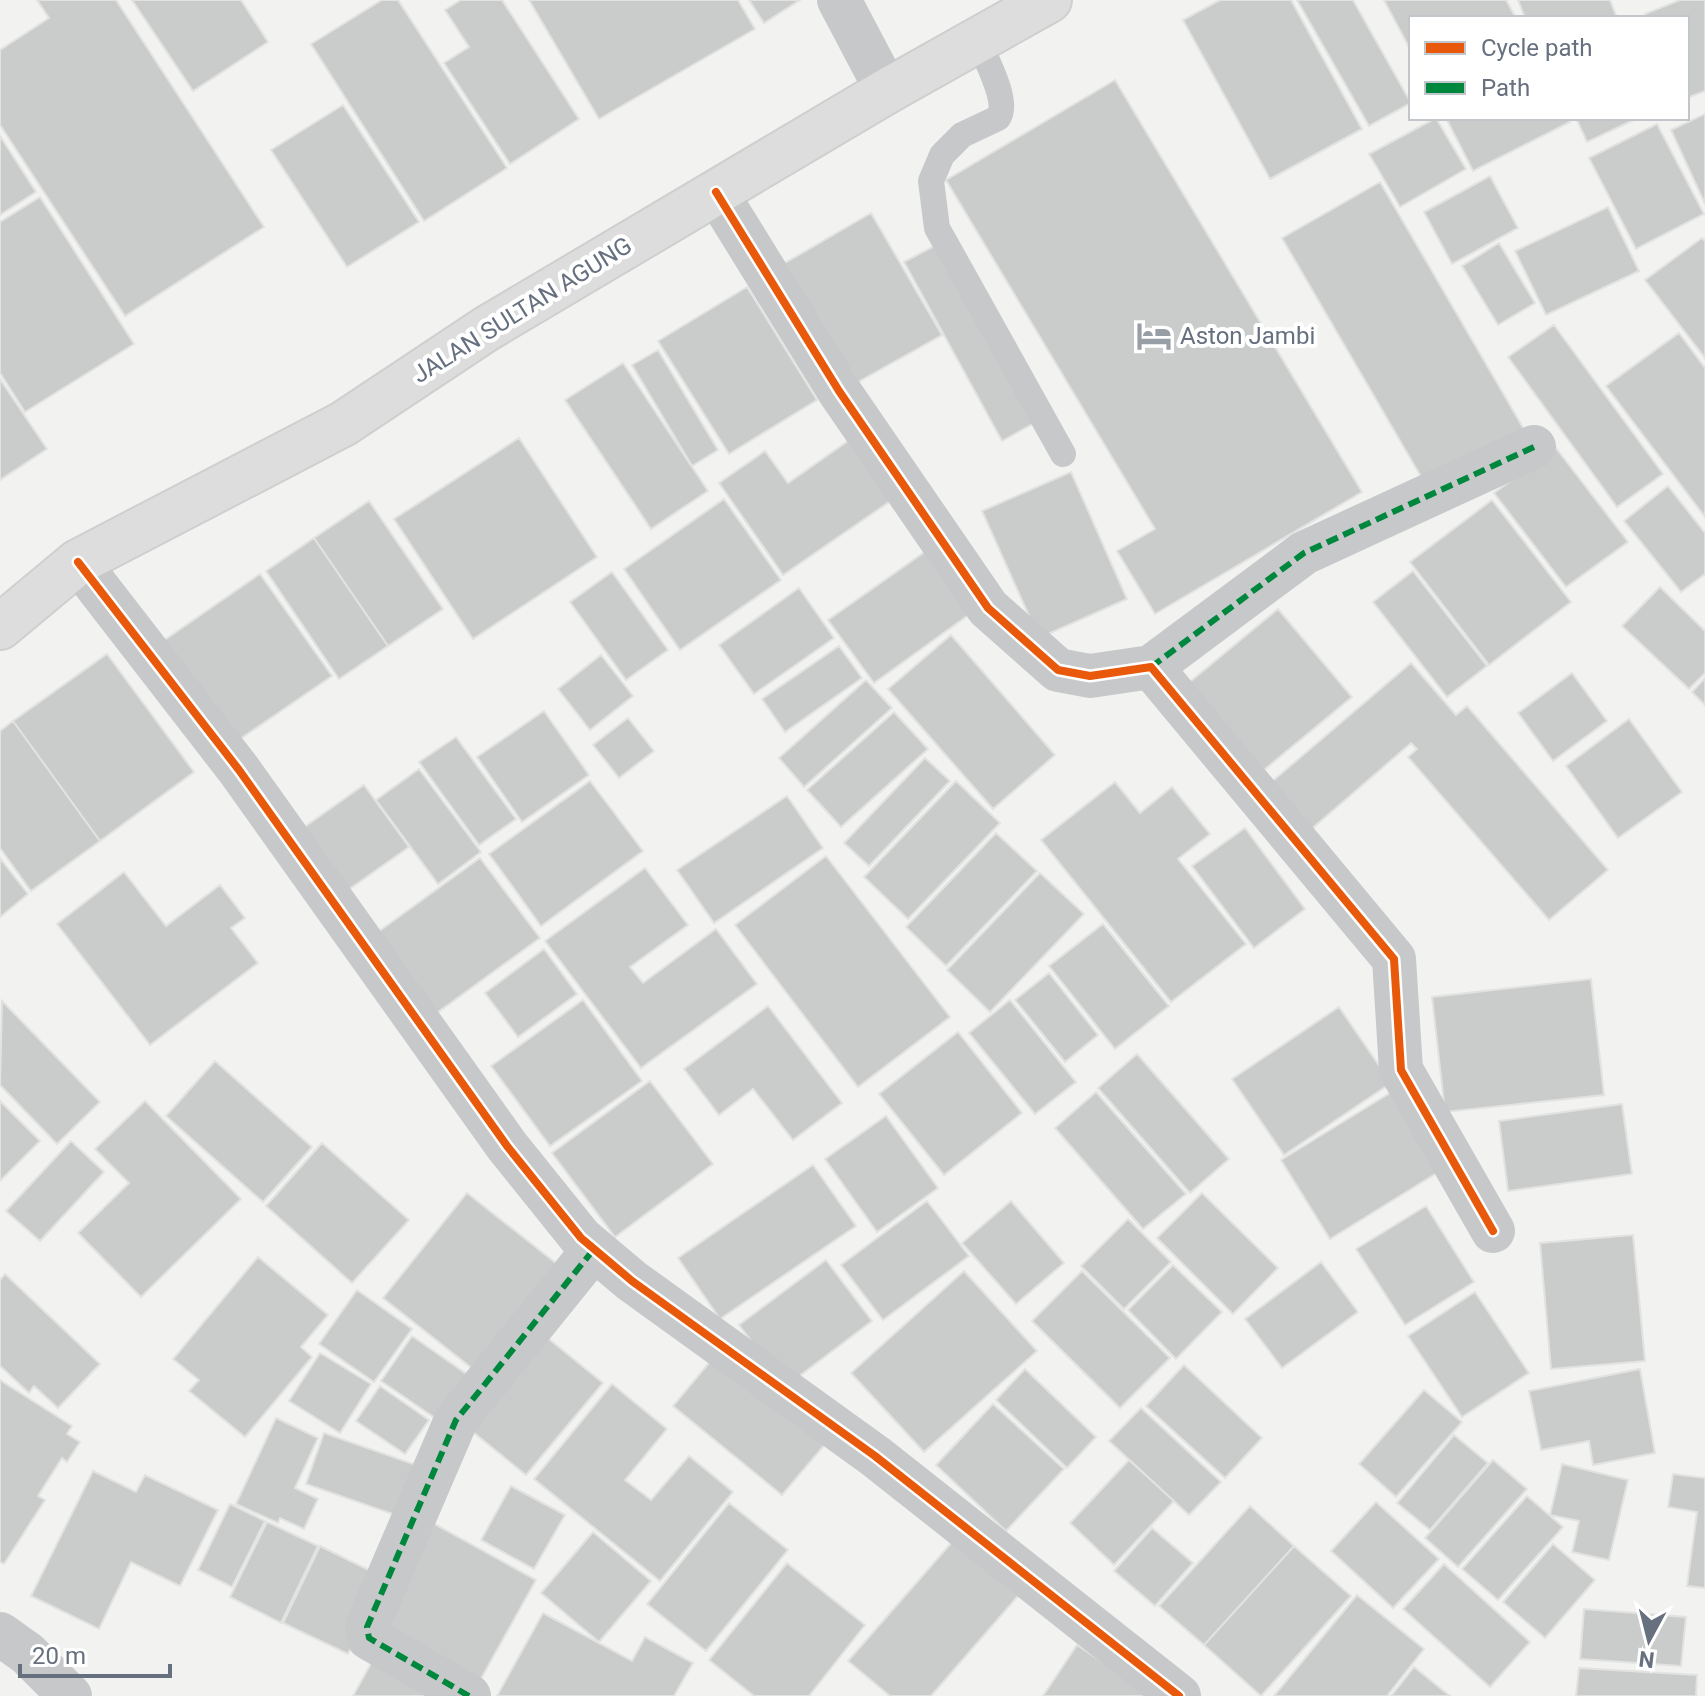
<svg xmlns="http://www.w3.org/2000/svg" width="1705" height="1696" viewBox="0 0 1705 1696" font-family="Roboto,sans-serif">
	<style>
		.building { fill: #cacccc; stroke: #e2e2e1; stroke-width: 2 }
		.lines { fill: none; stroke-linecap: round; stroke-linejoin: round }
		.highway-casing { stroke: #cfcfcf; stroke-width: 48 }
		.lane { stroke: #c7c8c9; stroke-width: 26 }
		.street { stroke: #c7c8c9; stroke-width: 44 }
		.highway { stroke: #ddd; stroke-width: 44 }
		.quiet { stroke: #00873e; stroke-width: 6; stroke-dasharray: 12 6; stroke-linecap: butt }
		.cycleway-casing { stroke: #fff; stroke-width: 13 }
		.cycleway { stroke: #e8590c; stroke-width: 8 }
		.labels { text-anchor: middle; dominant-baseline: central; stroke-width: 8; stroke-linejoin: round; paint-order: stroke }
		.street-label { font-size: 24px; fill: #66707e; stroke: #fff }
		.poi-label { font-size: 24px; fill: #66707e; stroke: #fff; text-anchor: start }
	</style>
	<rect width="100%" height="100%" fill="#f2f2f1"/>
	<path class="building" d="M37,0H116L264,227L125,316L0,125V50L49,18Z
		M132,0H241L268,42L193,91Z
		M382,0H398L507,168L424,221L311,44Z
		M461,0H502L579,119L510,164L444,63L469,47L445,10Z
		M529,0H738L755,29L599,119Z
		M749,0H800L764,23Z
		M1220,0H1291L1362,129L1270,179L1183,20Z
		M1297,0H1353L1411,103L1369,126Z
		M1384,0H1506L1516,18H1411V51Z
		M1518,0H1610L1617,18H1525Z
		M1680,0H1705V91L1687,98V18H1646L1645,14Z
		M1115,80L1362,492L1155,614L1117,551L1155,529L946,180Z
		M343,105L419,222L347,267L271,150Z
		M1705,114V204L1671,130Z
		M1436,118L1466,169L1400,207L1369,154Z
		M1446,118H1568L1570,122L1473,171Z
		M1576,118H1638L1587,142Z
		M1657,124L1704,214L1636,249L1589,158Z
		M0,136L36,192L0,215Z
		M1490,176L1518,228L1452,264L1424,212Z
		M1380,182L1525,431L1427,487L1282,238Z
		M40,197L134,344L25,412L0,373V222Z
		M1608,207L1639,271L1546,315L1515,251Z
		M871,213L942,335L849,387L778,267Z
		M1702,238L1705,241V358L1645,280Z
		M940,243L1038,421L1002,441L904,262Z
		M1499,243L1535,303L1498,325L1462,266Z
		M747,287L817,400L729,454L658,341Z
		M1554,325L1663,474L1617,507L1508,357Z
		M1679,333L1705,368V517L1606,386Z
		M658,350L718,450L692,466L632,365Z
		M623,363L708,491L651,529L565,400Z
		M0,379L47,449L0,480Z
		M519,438L597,557L473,639L394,519Z
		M851,439L892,500L783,575L719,483L765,451L788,483Z
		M1556,448L1628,542L1566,587L1494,493Z
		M1071,472L1127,599L1039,638L982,511Z
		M1668,486L1705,533V574L1681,592L1624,521Z
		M724,499L781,580L680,650L624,569Z
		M1492,500L1571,602L1489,665L1410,562Z
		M369,501L443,609L388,646L314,538Z
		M314,538L388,646L339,679L266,571Z
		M929,549L974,611L874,683L828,620Z
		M1413,571L1487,666L1447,697L1373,602Z
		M612,572L668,650L626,680L570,602Z
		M260,574L332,676L224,750L153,648Z
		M1660,587L1705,631V673L1689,689L1622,626Z
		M799,588L834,638L754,694L719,645Z
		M1278,609L1352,697L1259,774L1185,686Z
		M951,635L1055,755L993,809L888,689Z
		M839,646L862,678L785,732L762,699Z
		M107,654L194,772L100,841L13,721Z
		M601,655L633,696L590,730L558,689Z
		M1411,663L1456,715L1467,706L1608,870L1549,920L1408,757L1417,749L1411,743L1308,832L1268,785Z
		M1572,673L1607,721L1553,761L1518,713Z
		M1705,678V705L1692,692Z
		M866,680L892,708L804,787L779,758Z
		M544,711L589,775L522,822L477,757Z
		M894,712L928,749L841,827L807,790Z
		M628,718L654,751L619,778L593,745Z
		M1629,719L1682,792L1618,838L1566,766Z
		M13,721L100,841L31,891L0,848V731Z
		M456,737L516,819L479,845L419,762Z
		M925,758L950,781L869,866L844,843Z
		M419,769L481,852L438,884L376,800Z
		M590,781L643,851L541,926L489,854Z
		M956,781L1000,823L908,919L864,877Z
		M1115,782L1140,813L1172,787L1210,834L1178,859L1246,944L1171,1002L1041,840Z
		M364,785L409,847L348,890L303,828Z
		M787,796L823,848L714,923L677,870Z
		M1245,828L1305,909L1254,948L1192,866Z
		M996,833L1037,871L946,966L906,927Z
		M826,856L950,1017L858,1087L735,925Z
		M0,858L28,894L0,917Z
		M480,858L540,938L434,1015L374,935Z
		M645,868L688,925L630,967L643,983L716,929L757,984L641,1068L545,941Z
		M124,872L166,926L220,885L245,918L231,928L258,963L150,1045L57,924Z
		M1040,873L1084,914L990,1012L947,970Z
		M1103,924L1169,1006L1115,1049L1049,966Z
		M544,949L577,994L518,1037L485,993Z
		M1049,973L1098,1035L1065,1062L1015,1000Z
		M1591,979L1604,1095L1445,1112L1432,997Z
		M583,1000L642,1081L550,1146L491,1066Z
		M1010,1000L1076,1082L1035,1114L969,1033Z
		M2,1001L100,1102L57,1144L0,1085Z
		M768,1006L842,1103L793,1140L753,1089L719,1115L684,1069Z
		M1339,1007L1391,1083L1284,1155L1232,1079Z
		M958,1032L1022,1113L944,1175L879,1094Z
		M1137,1054L1229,1159L1190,1193L1098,1088Z
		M215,1061L312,1147L263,1202L166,1116Z
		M650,1081L713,1164L615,1237L552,1153Z
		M1096,1092L1186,1194L1143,1229L1055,1128Z
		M1390,1093L1440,1171L1330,1239L1281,1160Z
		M0,1101L40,1141L0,1181Z
		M145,1101L241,1199L141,1297L78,1233L129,1183L95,1149Z
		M1622,1104L1632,1174L1508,1191L1499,1121Z
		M886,1116L938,1188L877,1232L825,1159Z
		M71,1141L104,1172L40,1241L6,1211Z
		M322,1143L409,1220L352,1283L266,1206Z
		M813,1165L856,1226L720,1319L678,1258Z
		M467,1193L557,1264L473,1369L383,1298Z
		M1202,1193L1278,1268L1233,1314L1157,1238Z
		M927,1201L969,1256L883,1320L841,1265Z
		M1011,1201L1064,1263L1016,1304L962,1243Z
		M1426,1206L1474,1282L1405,1325L1356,1249Z
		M1128,1219L1171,1262L1124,1309L1081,1266Z
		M1633,1235L1645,1361L1551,1369L1540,1243Z
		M258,1257L328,1315L301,1347L312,1357L245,1437L189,1391L199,1380L173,1359Z
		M826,1260L872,1321L786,1386L739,1325Z
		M1321,1262L1358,1312L1282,1368L1245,1319Z
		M1173,1265L1222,1312L1176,1359L1128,1310Z
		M964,1271L1037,1351L924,1452L851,1373Z
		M1082,1271L1170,1358L1120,1408L1032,1321Z
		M5,1274L100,1364L58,1408L34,1386L29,1393L0,1366V1280Z
		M357,1290L412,1329L374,1382L319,1344Z
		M1475,1292L1529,1373L1462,1417L1408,1336Z
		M544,1335L603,1383L526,1475L468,1428Z
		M412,1336L468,1375L438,1420L381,1381Z
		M718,1352L827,1442L782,1495L673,1406Z
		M320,1353L371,1384L340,1433L289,1401Z
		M1184,1365L1262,1438L1225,1478L1146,1406Z
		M1025,1369L1096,1437L1067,1468L996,1400Z
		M1640,1369L1655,1453L1593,1465L1589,1441L1541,1450L1529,1391Z
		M0,1380L72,1426L67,1434L80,1442L67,1462L62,1458L38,1496L45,1500L4,1564L0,1562Z
		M612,1384L667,1429L625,1480L651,1500L689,1456L733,1492L660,1581L534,1479Z
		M380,1386L429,1420L405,1454L356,1421Z
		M1424,1390L1462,1422L1396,1497L1359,1464Z
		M993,1404L1064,1469L1006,1531L936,1465Z
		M1141,1408L1221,1482L1189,1515L1109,1441Z
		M276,1418L318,1438L295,1488L318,1499L304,1529L280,1518L278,1523L236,1504Z
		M324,1433L422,1467L404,1518L306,1484Z
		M1454,1435L1488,1463L1430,1530L1397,1503Z
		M1129,1460L1174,1501L1114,1565L1070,1523Z
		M1493,1460L1527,1489L1458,1567L1425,1538Z
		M1562,1464L1628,1480L1609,1560L1572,1552L1579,1521L1550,1515Z
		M93,1471L136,1492L145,1475L218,1510L180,1586L131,1562L99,1629L31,1596Z
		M1673,1474L1705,1478V1588L1687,1586L1697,1512L1668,1507Z
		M511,1486L565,1515L534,1569L481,1540Z
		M1527,1496L1563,1527L1498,1600L1462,1569Z
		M1376,1502L1439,1559L1393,1608L1331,1551Z
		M729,1503L788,1550L706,1651L647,1604Z
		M230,1504L265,1521L232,1587L198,1570Z
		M1250,1506L1294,1546L1204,1645L1159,1606Z
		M267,1522L318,1546L281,1623L230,1597Z
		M431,1522L536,1580L478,1684L373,1626Z
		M1152,1528L1193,1563L1155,1606L1114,1571Z
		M593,1532L651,1581L599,1642L541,1593Z
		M953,1541L1018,1596L931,1696H890L848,1661Z
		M1553,1544L1595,1580L1545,1638L1503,1602Z
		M320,1546L385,1578L348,1654L283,1623Z
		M1294,1546L1351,1596L1261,1696L1204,1645Z
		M787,1563L865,1625L809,1696H754L709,1660Z
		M1444,1564L1530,1642L1490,1687L1403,1609Z
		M1357,1595L1424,1649L1387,1696H1274Z
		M1584,1609L1686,1617L1681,1666L1580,1659Z
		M543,1613L632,1661L645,1637L693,1663L674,1696H497Z
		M1077,1645L1153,1696H1043Z
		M374,1658L443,1696H353Z
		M1414,1667L1450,1696H1391Z
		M1579,1668L1697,1675L1696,1696H1576Z"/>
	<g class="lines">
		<g class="highway-casing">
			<path id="highway" d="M0,627L78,562L343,424L486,329L887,91L1049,0"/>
		</g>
		<path class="lane" d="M978,40C985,58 1010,102 998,118L962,135L942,155L931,181L937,228L1063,454"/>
		<path class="street" d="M839,0L887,91
			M716,192L839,391L988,608L1058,670L1090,676L1151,667L1394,959L1401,1070L1493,1231
			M78,562L239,770L507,1146L581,1238L632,1281L875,1456L1179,1696
			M1151,667L1304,553L1534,447
			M0,1634L28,1654L70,1696
			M469,1696L369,1638L367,1627L456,1420L594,1249"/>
		<use href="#highway" class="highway"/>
		<path class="quiet" d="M1151,667L1304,553L1534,447
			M469,1696L369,1638L367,1627L456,1420L594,1249"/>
		<g class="cycleway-casing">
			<path id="cycleway" d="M716,192L839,391L988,608L1058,670L1090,676L1151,667L1394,959L1401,1070L1493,1231
				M78,562L239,770L507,1146L581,1238L632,1281L875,1456L1179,1696"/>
		</g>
		<use href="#cycleway" class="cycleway"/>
	</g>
	<defs>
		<g id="hotel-bare" transform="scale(2.76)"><path d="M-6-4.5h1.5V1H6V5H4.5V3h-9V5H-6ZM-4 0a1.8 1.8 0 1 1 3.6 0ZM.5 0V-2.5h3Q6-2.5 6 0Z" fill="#979ea6" stroke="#fff" stroke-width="2.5" paint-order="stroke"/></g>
	</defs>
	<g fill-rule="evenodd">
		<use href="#hotel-bare" x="1154" y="336"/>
	</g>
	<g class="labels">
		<g class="street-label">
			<text transform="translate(522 310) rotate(-32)">JALAN SULTAN AGUNG</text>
		</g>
		<g class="poi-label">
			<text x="1180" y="336">Aston Jambi</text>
		</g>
	</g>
	<rect x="1409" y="16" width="280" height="104" fill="#ffffff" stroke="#c2c6cb" stroke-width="2"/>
	<rect x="1425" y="42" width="40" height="12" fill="#e8590c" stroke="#c2c6cb" stroke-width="2"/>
	<text x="1481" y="56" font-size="24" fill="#66707e">Cycle path</text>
	<rect x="1425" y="82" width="40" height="12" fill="#00873e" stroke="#c2c6cb" stroke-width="2"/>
	<text x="1481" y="96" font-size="24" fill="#66707e">Path</text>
	<g transform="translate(1649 1640) rotate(187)" stroke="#ffffff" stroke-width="6" paint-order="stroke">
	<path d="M0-6L14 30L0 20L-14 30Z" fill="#66707e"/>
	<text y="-12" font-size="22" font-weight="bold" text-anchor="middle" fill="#66707e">N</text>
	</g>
	<path d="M20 1664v12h150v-12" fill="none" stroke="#66707e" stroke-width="4"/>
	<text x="32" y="1664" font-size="24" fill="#66707e" stroke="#ffffff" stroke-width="6" paint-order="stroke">20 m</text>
</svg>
